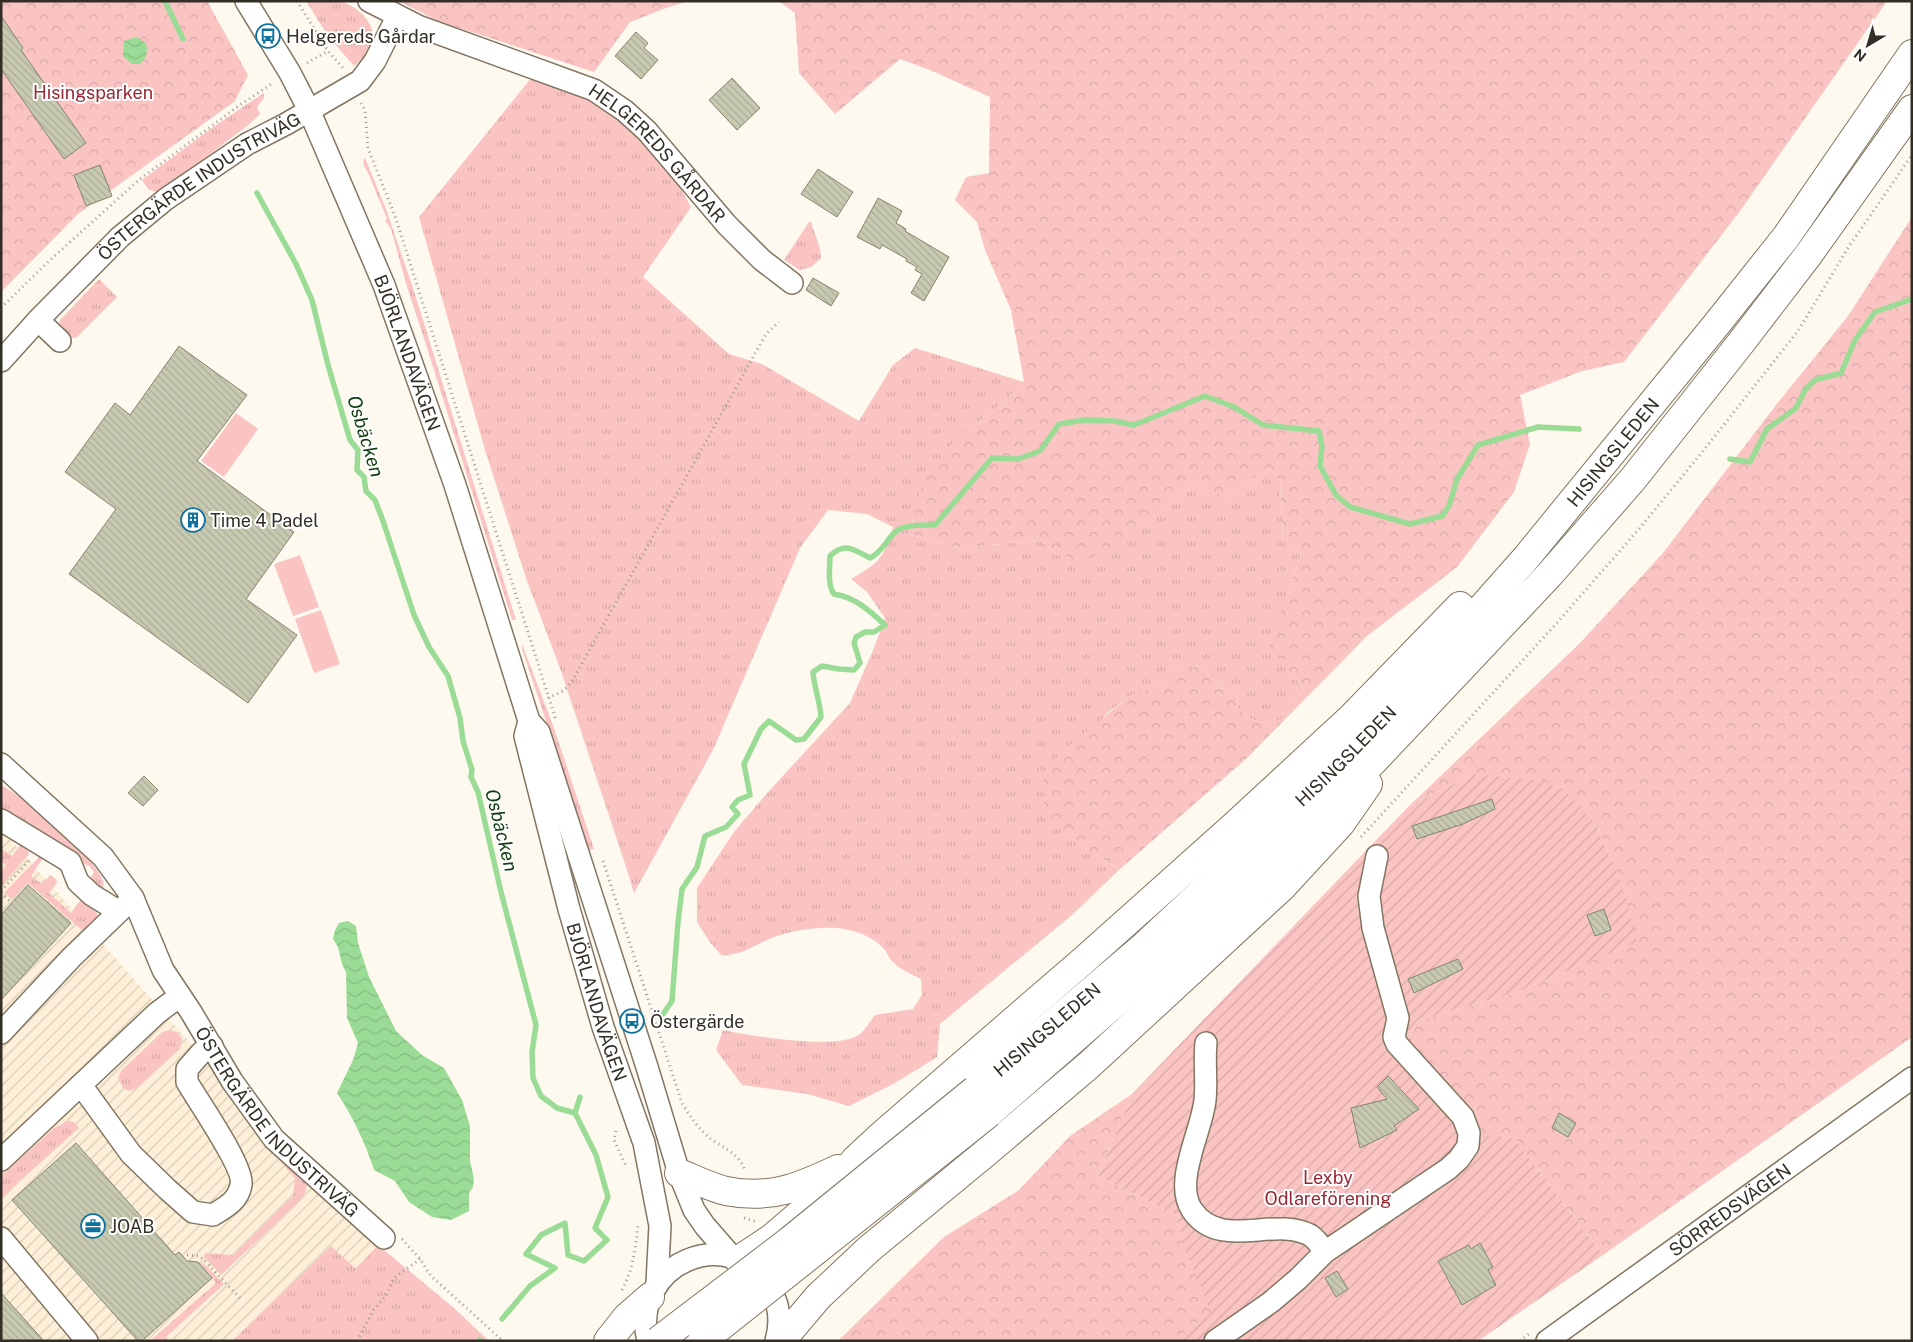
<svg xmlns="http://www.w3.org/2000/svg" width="1913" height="1342" viewBox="0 0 1913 1342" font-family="'Public Sans',sans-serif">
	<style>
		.industrial { fill: url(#industrial-furrows) }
		.grass { fill: url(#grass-tufts) }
		.forest { fill: url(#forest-crowns) }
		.garden { fill: url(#garden-furrows) }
		.pitch { fill: #fac4c3 }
		.water { fill: url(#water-waves) }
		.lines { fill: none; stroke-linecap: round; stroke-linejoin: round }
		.stream { stroke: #9adc96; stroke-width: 5.5 }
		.building { fill: url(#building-back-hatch); stroke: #83856e }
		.minor-casing { stroke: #827662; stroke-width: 24 }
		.highway-casing { stroke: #827662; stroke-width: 30 }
		.path { stroke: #9f9a91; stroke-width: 3; stroke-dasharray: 1 4; stroke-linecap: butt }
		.minor { stroke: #fff; stroke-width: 21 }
		.highway { stroke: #fff; stroke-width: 28 }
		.highway-bridge-casing { stroke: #827662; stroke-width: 30; stroke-linecap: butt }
		.highway-bridge { stroke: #fff; stroke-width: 28 }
		.labels { text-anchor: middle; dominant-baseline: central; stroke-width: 4; stroke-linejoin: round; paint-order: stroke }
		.poi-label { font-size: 18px; fill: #332e25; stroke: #fff; text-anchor: start }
		.park-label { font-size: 18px; fill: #972733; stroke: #fff }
		.street-label { font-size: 18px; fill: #332e25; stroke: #fff }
		.water-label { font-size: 19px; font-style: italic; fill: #123f11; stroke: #fff }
	</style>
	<defs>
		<pattern id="industrial-furrows" width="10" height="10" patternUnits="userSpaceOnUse" patternTransform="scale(1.25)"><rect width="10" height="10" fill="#fef0d8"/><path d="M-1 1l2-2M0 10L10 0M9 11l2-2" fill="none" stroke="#daceb9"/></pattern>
		<pattern id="grass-tufts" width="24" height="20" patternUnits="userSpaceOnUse" patternTransform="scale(1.25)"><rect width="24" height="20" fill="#fac4c3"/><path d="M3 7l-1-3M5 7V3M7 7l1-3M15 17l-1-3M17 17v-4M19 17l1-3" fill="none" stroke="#d7a9a7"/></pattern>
		<pattern id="forest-crowns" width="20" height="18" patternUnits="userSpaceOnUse" patternTransform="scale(1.25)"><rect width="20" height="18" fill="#fac4c3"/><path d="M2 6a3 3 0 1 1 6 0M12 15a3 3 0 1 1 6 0" fill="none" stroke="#d7a9a7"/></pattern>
		<pattern id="garden-furrows" width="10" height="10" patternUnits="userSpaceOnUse" patternTransform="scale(1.25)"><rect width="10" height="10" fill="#fac4c3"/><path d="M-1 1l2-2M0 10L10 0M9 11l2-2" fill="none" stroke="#d7a9a7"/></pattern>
		<pattern id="water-waves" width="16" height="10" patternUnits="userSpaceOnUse" patternTransform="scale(1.25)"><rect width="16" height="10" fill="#9adc96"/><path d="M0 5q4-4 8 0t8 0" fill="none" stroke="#85bd81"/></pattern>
		<pattern id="building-back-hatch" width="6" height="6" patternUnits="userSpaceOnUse" patternTransform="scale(1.25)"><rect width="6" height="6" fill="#c7c9b1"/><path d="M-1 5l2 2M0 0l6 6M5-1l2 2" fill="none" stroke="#abad98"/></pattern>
	</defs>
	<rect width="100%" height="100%" fill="#fef9ef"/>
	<path class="industrial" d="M1,829L218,1074L383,1249L261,1341H1Z"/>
	<path class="grass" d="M306,1C317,1 331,0 342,2C359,7 378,25 372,45C369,53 360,61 354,66L328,36Z
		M532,77L589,97L634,131L672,173L691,207L643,277L729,354L762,364L859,421L893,365L915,348L1024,382L990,414L958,435L912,521L909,534L960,548L1040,540L1057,555L1144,526L1195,483L1225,497L1248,481L1270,469L1280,481L1283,539L1301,553L1288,595L1291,673L1304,689L1285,718L1270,724L1250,719L1239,709L1236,692L1220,688L1199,666L1172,672L1159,685L1128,697L1107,713L1045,798L1044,817L1091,852L1120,869L1072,915L940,1024L937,1057L895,1083L849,1106L807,1094L742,1085L716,1050L723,1030C751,1036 839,1051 860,1034C866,1029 870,1021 875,1015L913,1009L922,995L921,979C911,974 899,969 892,961C888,957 887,951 883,948C856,920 807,926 774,937C757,944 739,957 721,955L709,941L697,922V888L734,832L769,791L850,703L874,648L885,618L867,592L851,579C879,563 884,558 893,527L867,514L828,510L800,548L713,750L634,893L626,867L561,671L527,581L485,450L419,217Z
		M264,93V98L257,107L260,114L247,126L164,189L156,192L148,189L142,180L213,127Z
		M365,158L386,209L414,291L516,620H512L423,335L408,290L391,229L385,220L387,219L369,175L364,166L363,160Z
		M809,222H811C814,234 821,245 821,258L811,267L800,270L784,260Z
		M99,279L117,297L77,337C69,341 62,332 59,325L60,320Z
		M522,644L554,728L594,849L589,850L522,649Z
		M1,785C26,798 88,852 101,876C104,881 104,886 103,891L86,886L94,872L89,866L74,860L1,815Z
		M21,844L28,849L29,854L1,886V871L6,865L1,861V848L12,856Z
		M40,856L43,858L31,876L42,884L50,875L56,879L57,883L49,893L71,913L81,899L97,913V919L85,933L28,883L12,899L4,893Z
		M169,1030L177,1032L182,1038L180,1049L137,1088L129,1091L123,1088L118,1078L121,1071L162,1032Z
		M214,1066L306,1180C308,1187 306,1192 302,1198L221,1275L204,1257L205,1253L233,1255L293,1196L295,1179L292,1174L260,1139L213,1072L211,1067Z
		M68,1121L74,1122L79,1128L1,1198V1176L54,1128Z
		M378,1245L454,1308L489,1341H232L331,1246L356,1269Z
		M200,1263H203L224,1284L166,1337L169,1341H150L216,1283Z"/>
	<path class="forest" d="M1,1H207L248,75L235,101L78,214L1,292Z
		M399,1H688L666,8L630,22L594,72L438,21Z
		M779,1H1887L1740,211L1624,362L1582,371L1520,395L1530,444L1514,492L1457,567L1367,636L1247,758L1120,869L1091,852L1043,817L1045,798L1043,777L1057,756L1128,697L1159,685L1171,672L1199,666L1220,688L1236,692L1239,709L1250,719L1270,724L1285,718L1304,689L1267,643L1288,595L1301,553L1283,539L1280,481L1270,469L1248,481L1225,497L1195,483L1144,526L1084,562L1057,555L1040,540L960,548L909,534L923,483L958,435L990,414L1024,382L1011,310L985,250L977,222L955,200L966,177L989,173L990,97L930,70L900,59L835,114L799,73L795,13Z
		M1912,217V1037L1603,1255L1514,1138L1483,1136L1422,1059L1410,1035L1417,1021L1517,992L1636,942L1622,883L1595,823L1473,774L1407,808L1580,643L1663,553L1776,405L1848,316Z
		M1132,1094L1098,1176L1178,1216L1181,1239L1227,1305L1189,1341H838L944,1237L1019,1190L1070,1136Z"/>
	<path class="garden" d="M1473,774L1542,781L1565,790L1595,823L1622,883L1637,942L1517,992L1417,1021L1410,1035L1422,1059L1483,1135L1514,1138L1603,1255L1478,1341H1174L1211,1312L1181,1239L1178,1216L1098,1176L1132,1094L1407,808Z"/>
	<path class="pitch" d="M236,413L258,429L224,477L201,461Z
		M300,555L319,607L293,616L274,564Z
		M321,610L340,664L314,673L295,619Z"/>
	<path class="water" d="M136,37L146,43C148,52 147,59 139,64H132L123,56L124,41Z
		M348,921L356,926L358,943L369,977L396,1031L422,1055L444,1068L462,1100L470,1126V1161L474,1179L473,1187L469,1193V1211L451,1220L432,1217L409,1202L395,1181L374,1170C365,1142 353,1117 337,1093L353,1060L358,1043L347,1018L346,972L342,964L338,947L333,939L335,930L339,923Z"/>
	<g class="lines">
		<path class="stream" d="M165,1L183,39
			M257,193L296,264L312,300L328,365L350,440L358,450L357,470L364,477L366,491L375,500L383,521L414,615L429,647L448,676L460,718L463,741L472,770L471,777L478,792L501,892L536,1025L532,1052L533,1078L541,1096L557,1108L575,1113L596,1155L608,1197L595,1228L607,1240L584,1261L568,1255L565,1223L541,1235L526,1254L555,1268L530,1286L502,1319
			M1730,459L1750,462L1767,429L1796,408L1805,390L1815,380L1841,373L1855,340L1875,312L1912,299
			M661,1017L672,1001L678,922L682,889L697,867L705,836L726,827L738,814L732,807L738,800L750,795L744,764L761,729L769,721L796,740L804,739L821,717C820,701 814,687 813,672L822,666L839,669L854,670L860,663L854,643L856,637L865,632H874L885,625C870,611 855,597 834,594C827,585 830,567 830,556C845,541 854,550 870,558C882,552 886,541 895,532C905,524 923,525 935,525L992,458L1018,459L1040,451L1059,424L1085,420L1114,421L1134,425L1205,396L1234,407L1263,425L1319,431L1322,446L1320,466L1336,495L1350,507L1410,524L1442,516L1449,506L1457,479L1478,445L1538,427L1579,429
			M575,1113L580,1097
			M480,1341V1340"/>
	</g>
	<path class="building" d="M1,16L23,48L21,50L86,143L64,159L1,69Z
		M636,32L648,43L644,48L658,60L641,79L615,56Z
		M732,78L760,108L737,130L709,100Z
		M100,165L112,196L86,206L74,175Z
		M818,169L853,192L837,217L801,194Z
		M878,198L902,211L896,223L906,229L905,231L949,257L924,301L911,293L922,274L915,270L917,267L906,261L907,259L882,245L880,249L857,237Z
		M813,278L839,293L831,306L806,290Z
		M179,346L247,395L197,461L294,532L246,599L297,635L248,703L69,574L116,509L65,472L115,403L130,415Z
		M144,776L158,790L143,806L128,793Z
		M1492,799L1495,809L1463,824L1417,839L1412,826Z
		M28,885L71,923L1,1000V915Z
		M1604,909L1611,930L1595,936L1587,915Z
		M1458,959L1463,969L1414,993L1408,979Z
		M1388,1076L1419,1109L1394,1126L1397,1130L1360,1148L1351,1108L1387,1099L1377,1087Z
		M1559,1113L1576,1123L1568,1137L1552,1128Z
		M76,1143L175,1255L179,1252L187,1261L198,1262L212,1278L142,1341H138L12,1200Z
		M1480,1243L1493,1267L1488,1270L1496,1285L1462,1305L1438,1261L1469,1245L1471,1249Z
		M1337,1271L1348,1289L1336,1297L1325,1278Z
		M1,1293L44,1341H1Z"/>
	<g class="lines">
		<g class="minor-casing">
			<g id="minor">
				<path id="s1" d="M246,1L290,73L309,110L384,285L455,485L529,721L539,732L647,1067L679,1173L694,1210L705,1226L733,1258"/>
				<path id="s2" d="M369,1L418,26L594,90L625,111L647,131L727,225L762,260L792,283"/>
				<path d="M38,320L60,341"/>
				<path id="s3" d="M1,361L38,320L120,237L166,199L247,144L286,124L360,81L375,61L397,17"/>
				<path id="s4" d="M529,721L525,736L569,909L603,1027L644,1143L660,1226L657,1283"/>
				<path id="s5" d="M1,764L103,857L133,898L163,970L191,1012L232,1081L274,1139L384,1238"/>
				<path d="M1,820L70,862L78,882L92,895L118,911"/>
				<path d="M1,1033L71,958L133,898"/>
				<path d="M1206,1043C1204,1062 1207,1081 1205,1100C1202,1131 1173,1182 1192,1210C1220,1251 1273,1216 1310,1235C1316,1239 1321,1246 1325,1252"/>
				<path d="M81,1085L131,1154L167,1189L193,1212L213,1215C226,1207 238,1201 241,1185C245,1168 198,1101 187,1082V1069L202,1052L212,1046"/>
				<path d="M1,1160L157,1013L180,996"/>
				<path d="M1,1238L87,1341"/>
				<path d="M648,1341C629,1264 731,1220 770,1289C780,1305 781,1323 776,1341"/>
				<path d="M1215,1341L1271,1302L1298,1279L1325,1252L1448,1169L1459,1159L1468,1146L1469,1133L1463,1117L1397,1044L1394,1037L1398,1018L1373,928L1369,896L1377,856"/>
				<path id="s6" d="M1547,1341L1912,1078"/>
			</g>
		</g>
		<g class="highway-casing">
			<g id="highway">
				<path id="s7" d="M975,1090L1142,948L1337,766L1393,708L1526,558L1716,325L1786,237L1912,54"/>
				<path d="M989,1113L1154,969L1351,785L1550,574L1633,479L1740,344L1809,254L1912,109"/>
				<path d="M679,1173C694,1179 710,1187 726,1191C770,1200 800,1187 838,1169"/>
				<path d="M739,1260L772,1238L806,1209L843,1176L855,1160L883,1134L1084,960L1233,827L1352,717L1460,606"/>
				<path d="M608,1341L627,1317L650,1297"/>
				<path d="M781,1341L818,1297L869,1249L983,1155L1089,1065L1282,887L1341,823L1368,784"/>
			</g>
		</g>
		<path class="path" d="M297,1L328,51L343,68
			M307,63L328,51
			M361,103L365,110L368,148L395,216L556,720
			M1,308L49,261L140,179L240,105L273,83
			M548,698L563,691L571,683L766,334L779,322
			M1361,837L1555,625L1639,529L1703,451L1798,331L1848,248L1912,155
			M603,861L682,1103C689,1115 696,1125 706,1135C719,1147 740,1152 745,1171
			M1,891L31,859
			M1,893L12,903
			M616,1131L614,1140L627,1168
			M744,1218L757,1222
			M402,1239L420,1259L431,1276L503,1341
			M187,1255L200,1256L240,1298
			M622,1290C633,1269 636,1248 638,1224
			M357,1341L374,1309L386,1296L394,1278L420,1259
			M1520,1341L1529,1334"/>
		<use href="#minor" class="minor"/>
		<use href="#highway" class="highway"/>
		<g class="highway-bridge-casing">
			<path id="highway-bridge" d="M658,1341L788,1242L975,1090
				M702,1341L989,1113"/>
		</g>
		<use href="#highway-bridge" class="highway-bridge"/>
	</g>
	<defs>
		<g id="bus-ring" transform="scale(1.25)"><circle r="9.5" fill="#fff" stroke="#0e729f" stroke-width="1.5"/><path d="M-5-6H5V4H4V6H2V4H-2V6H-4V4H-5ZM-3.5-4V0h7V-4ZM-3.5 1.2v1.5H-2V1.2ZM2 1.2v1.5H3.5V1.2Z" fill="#0e729f"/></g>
		<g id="building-ring" transform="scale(1.25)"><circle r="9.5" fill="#fff" stroke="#0e729f" stroke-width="1.5"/><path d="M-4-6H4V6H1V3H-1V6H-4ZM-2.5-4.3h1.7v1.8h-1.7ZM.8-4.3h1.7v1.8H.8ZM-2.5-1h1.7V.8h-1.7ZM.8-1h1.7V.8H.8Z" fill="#0e729f"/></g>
		<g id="office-ring" transform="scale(1.25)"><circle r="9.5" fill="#fff" stroke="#0e729f" stroke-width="1.5"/><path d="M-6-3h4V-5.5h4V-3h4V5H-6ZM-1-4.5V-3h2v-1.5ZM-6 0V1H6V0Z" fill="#0e729f"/></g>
	</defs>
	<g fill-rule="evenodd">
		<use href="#bus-ring" x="268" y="36"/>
		<use href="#building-ring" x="193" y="520"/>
		<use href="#bus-ring" x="632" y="1021"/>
		<use href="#office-ring" x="93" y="1226"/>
	</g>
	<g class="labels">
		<g class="poi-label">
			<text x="286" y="36">Helgereds Gårdar</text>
			<text x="210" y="520">Time 4 Padel</text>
			<text x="650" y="1021">Östergärde</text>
			<text x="110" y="1226">JOAB</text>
		</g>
		<g class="park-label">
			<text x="93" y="92">Hisingsparken</text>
			<text x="1328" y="1177">Lexby<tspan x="1328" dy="21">Odlareförening</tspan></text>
		</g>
		<g class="street-label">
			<text stroke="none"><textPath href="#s2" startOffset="332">HELGEREDS GÅRDAR</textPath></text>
			<text stroke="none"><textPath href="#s3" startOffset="266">ÖSTERGÄRDE INDUSTRIVÄG</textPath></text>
			<text stroke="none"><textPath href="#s1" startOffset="388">BJÖRLANDAVÄGEN</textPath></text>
			<text stroke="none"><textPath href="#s7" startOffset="904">HISINGSLEDEN</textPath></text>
			<text stroke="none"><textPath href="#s7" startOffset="499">HISINGSLEDEN</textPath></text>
			<text stroke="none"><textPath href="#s4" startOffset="291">BJÖRLANDAVÄGEN</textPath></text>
			<text stroke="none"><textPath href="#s7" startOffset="94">HISINGSLEDEN</textPath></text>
			<text stroke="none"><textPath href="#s5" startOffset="458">ÖSTERGÄRDE INDUSTRIVÄG</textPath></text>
			<text stroke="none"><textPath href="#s6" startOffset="225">SÖRREDSVÄGEN</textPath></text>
		</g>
		<g class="water-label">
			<text transform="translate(366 436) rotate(73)">Osbäcken</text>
			<text transform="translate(502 830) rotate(76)">Osbäcken</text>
		</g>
	</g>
	<rect width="1913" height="1342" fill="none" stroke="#332e25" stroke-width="5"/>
	<g transform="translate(1868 45) rotate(218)" stroke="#ffffff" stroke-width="4" paint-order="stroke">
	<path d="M0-4L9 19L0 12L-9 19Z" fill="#332e25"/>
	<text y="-8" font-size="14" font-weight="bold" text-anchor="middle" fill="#332e25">N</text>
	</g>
</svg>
